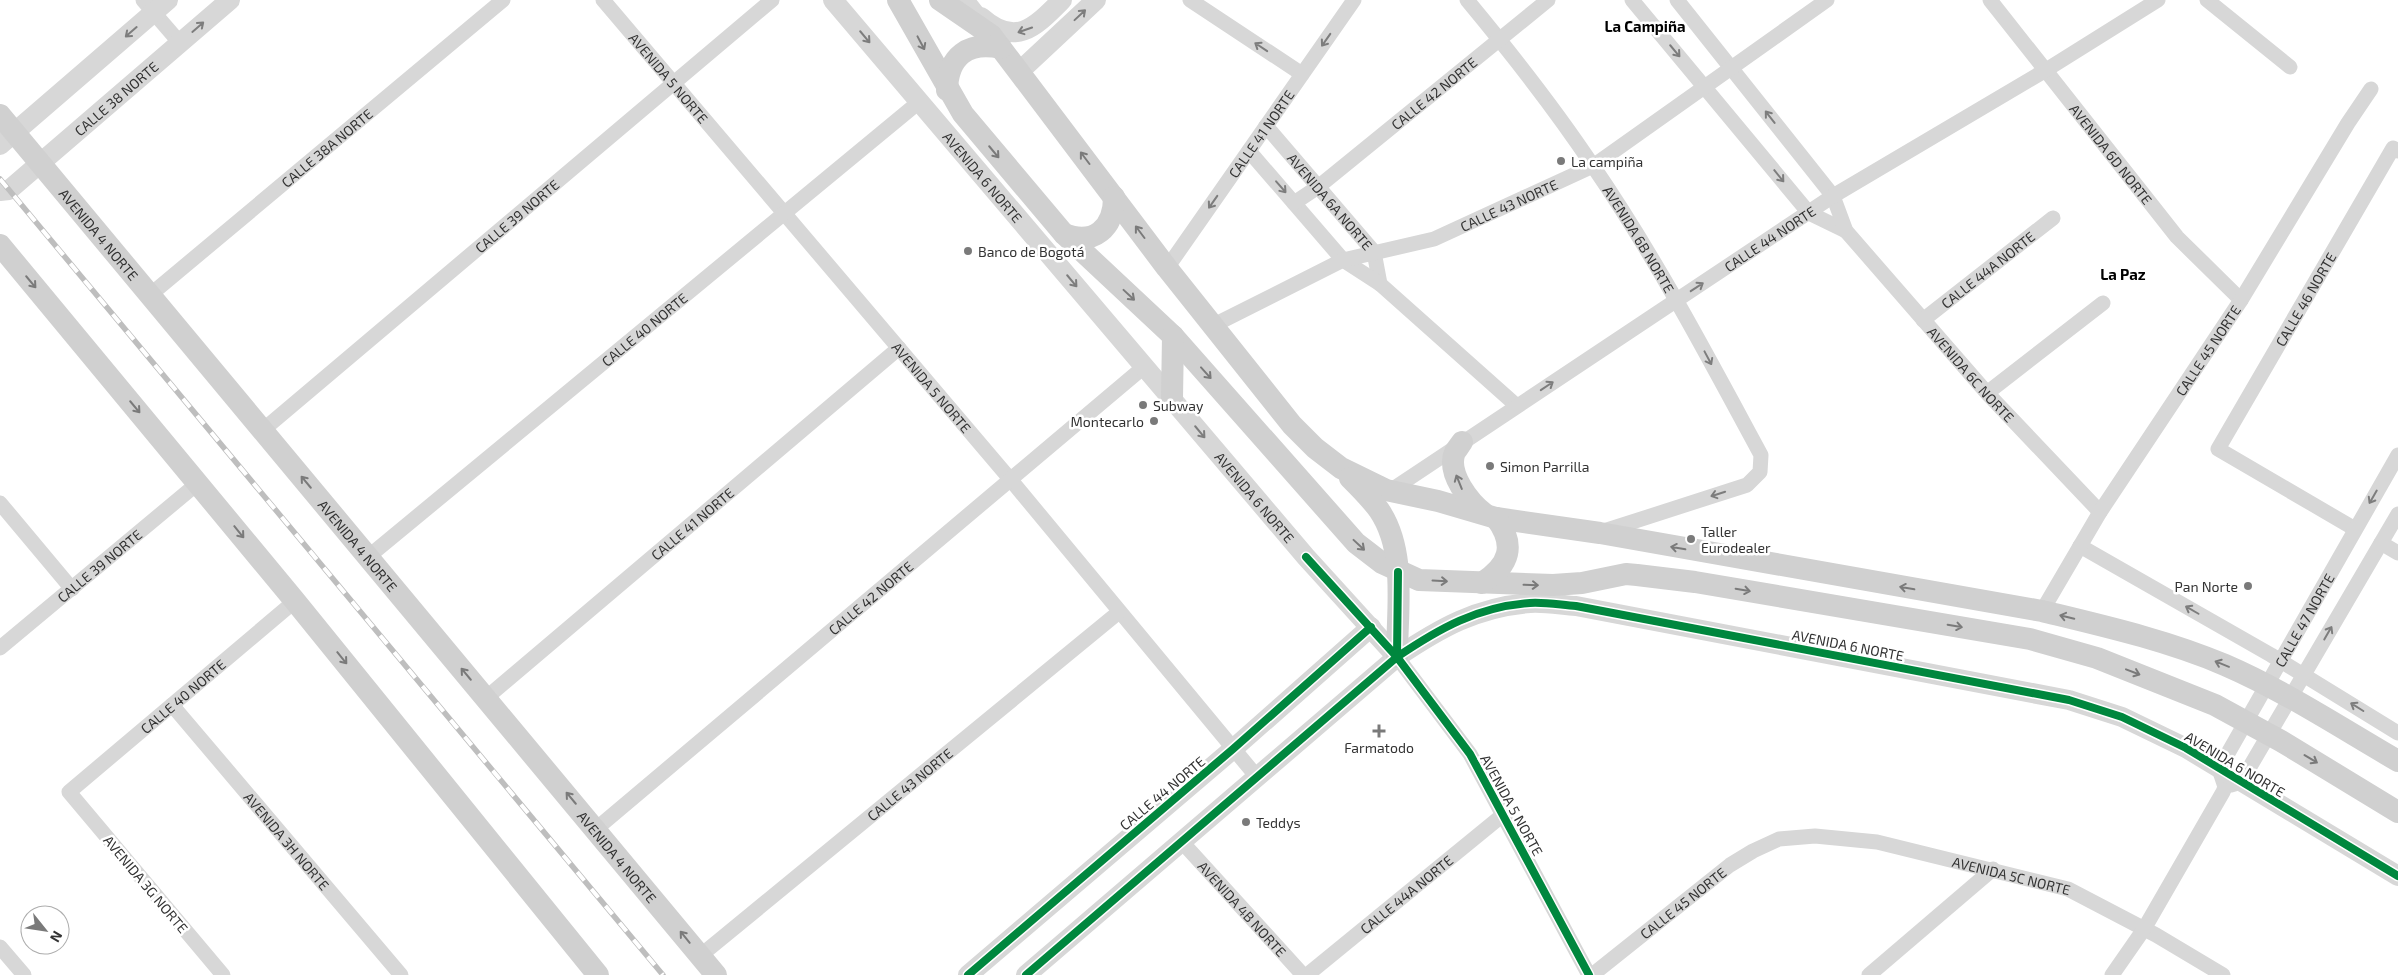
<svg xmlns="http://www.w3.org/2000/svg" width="2398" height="975" viewBox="0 0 2398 975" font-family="'Exo 2',sans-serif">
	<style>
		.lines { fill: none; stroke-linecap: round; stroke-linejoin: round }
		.minor { stroke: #d7d7d7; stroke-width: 15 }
		.tertiary { stroke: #d7d7d7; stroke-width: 20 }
		.secondary { stroke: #d0d0d0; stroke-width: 22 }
		.rail-casing { stroke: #bebebe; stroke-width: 5.5 }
		.rail { stroke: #fff; stroke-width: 4; stroke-dasharray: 11; stroke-linecap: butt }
		.cycleway-casing { stroke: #fff; stroke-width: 11 }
		.cycleway { stroke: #00873e; stroke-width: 8 }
		.oneway { stroke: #7d7d7d }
		.oneway2 { stroke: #7a7a7a }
		.poi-dot { fill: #7a7a7a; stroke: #fff; stroke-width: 2 }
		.labels { text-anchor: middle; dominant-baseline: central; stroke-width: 5; stroke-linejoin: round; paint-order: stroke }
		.street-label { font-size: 14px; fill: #333; stroke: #fff }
		.poi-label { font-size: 14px; fill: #333; stroke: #fff; text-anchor: start }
		.neighbourhood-label { font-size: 15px; font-weight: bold; fill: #000; stroke: #fff }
	</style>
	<rect width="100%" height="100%" fill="#fff"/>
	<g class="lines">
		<g class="minor">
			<path d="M143,0L180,43"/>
			<path id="s1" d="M603,0L1010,479L1257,777"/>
			<path d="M1190,0L1302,74"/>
			<path id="s2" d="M1467,0C1511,53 1555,109 1593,166C1656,258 1708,357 1761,455L1760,472L1747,485L1604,531"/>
			<path d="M1632,0L1809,213L1846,231"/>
			<path id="s3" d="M1677,0L1833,196L1846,231L1987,393L2100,512"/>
			<path id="s4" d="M1990,0L2177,237L2241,300"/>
			<path d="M2207,0L2290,67"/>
			<path id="s5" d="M1266,126L1374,252L1380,284"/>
			<path d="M1249,151L1343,260L1380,284L1517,406"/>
			<path id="s6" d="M1294,203L1318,187L1548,0"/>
			<path id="s7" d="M1167,268L1354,0"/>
			<path id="s8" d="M150,295L503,0"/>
			<path id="s9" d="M1923,320L2053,218"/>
			<path id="s10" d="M1214,325L1343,260L1434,239L1593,166L1827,0"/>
			<path d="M1987,393L2103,303"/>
			<path id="s11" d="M263,430L772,0"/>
			<path id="s12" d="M1390,491L1833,196L2046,70L2158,0"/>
			<path d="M0,503L72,589"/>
			<path id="s13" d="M2355,529L2218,449L2393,148L2398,151"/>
			<path d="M2381,543L2398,553"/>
			<path d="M2080,546L2271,655L2398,733"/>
			<path id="s14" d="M368,557L919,102"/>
			<path id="s15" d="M2042,611L2100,512L2241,300L2348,123L2371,89"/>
			<path id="s16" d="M0,648L198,483"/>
			<path d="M1397,657L1470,754L1589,975"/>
			<path id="s17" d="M486,698L899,348"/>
			<path id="s18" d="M172,705L401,975"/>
			<path d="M2231,785L2241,782L2398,514"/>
			<path id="s19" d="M596,829L1145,366"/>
			<path id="s20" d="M1182,842L1303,975"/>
			<path d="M0,947L24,975"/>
			<path id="s21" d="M700,956L1119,612"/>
			<path id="s22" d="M223,975L69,792L295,601"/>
			<path id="s23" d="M1307,975L1504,814"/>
			<path id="s24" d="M1592,975L1730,865L1753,851L1779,839L1815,836L1877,842L2068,889L2156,935L2223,975"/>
			<path d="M1869,975L1993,869"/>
			<path id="s25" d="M2112,975L2144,929L2223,792L2225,787L2219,769L2398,455"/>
		</g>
		<g class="tertiary">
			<path id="s26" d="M833,0L1306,557L1397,657"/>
			<path d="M964,0L985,27"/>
			<path d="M981,17C1016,48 1035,27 1062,0"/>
			<path d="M1019,72L1096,0"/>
			<path d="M0,145L168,0"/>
			<path id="s27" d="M0,191L9,190L230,0"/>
			<path d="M968,975L1233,749L1371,627"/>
			<path d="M1026,975L1397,657C1440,628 1477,607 1530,603C1545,602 1561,605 1576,606L2069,700L2122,717L2186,748L2398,876"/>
		</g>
		<g class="secondary">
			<path d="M898,0L963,114L1064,234L1173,336L1356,543L1382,563L1419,580L1553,585L1582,583L1626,574L1637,575L1695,582L2030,639L2097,658L2215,705L2281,741L2398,812"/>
			<path d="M940,0L991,35L1167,268L1292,425L1315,448L1341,468L1386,490L1438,501L1496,518L1600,533L2042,611C2104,626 2166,640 2225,665C2285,691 2341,728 2398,761"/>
			<path d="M947,90C948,56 968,41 1001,48"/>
			<path id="s28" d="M0,115L716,975"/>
			<path d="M1064,234C1094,246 1114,228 1114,197"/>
			<path d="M0,245L295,601L598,975"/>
			<path d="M1172,398L1173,336"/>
			<path d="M1462,442C1460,445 1457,449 1455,452C1446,473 1470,503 1485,514"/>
			<path d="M1350,478C1360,488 1371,499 1379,510C1407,551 1397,610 1397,657"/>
			<path d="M1482,583C1510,565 1516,545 1496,518"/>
		</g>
		<g class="rail-casing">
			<path id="rail" d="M0,179L663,975"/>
		</g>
		<use href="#rail" class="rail"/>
		<g class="cycleway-casing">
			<path id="cycleway" d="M1306,557L1397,657L1470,754L1589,975
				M1397,657L1398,572
				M968,975L1233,749L1371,627
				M1026,975L1397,657C1440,628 1477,607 1530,603C1545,602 1561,605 1576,606L2069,700L2122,717L2186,748L2398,876"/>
		</g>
		<use href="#cycleway" class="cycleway"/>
	</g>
	<defs><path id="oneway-shaft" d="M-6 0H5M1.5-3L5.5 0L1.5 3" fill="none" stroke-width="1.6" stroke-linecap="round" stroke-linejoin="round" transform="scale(1.25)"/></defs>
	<g class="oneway">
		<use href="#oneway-shaft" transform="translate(1080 15) rotate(-43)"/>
		<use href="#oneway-shaft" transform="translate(198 27) rotate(-41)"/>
		<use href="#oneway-shaft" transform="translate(1025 30) rotate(161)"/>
		<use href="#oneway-shaft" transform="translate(131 32) rotate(139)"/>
		<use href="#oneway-shaft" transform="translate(865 37) rotate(50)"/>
		<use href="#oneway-shaft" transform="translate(1326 40) rotate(125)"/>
		<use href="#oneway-shaft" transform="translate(1261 47) rotate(-146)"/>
		<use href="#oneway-shaft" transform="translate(1675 51) rotate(50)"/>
		<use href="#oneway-shaft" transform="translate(1770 117) rotate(-128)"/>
		<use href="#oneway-shaft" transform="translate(1779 176) rotate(51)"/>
		<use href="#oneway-shaft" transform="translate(1281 187) rotate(49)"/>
		<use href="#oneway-shaft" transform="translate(1213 202) rotate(125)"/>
		<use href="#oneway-shaft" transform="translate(1072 281) rotate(50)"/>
		<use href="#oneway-shaft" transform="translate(1697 287) rotate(-33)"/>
		<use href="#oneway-shaft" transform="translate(1708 358) rotate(62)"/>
		<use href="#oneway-shaft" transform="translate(1547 386) rotate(-34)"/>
		<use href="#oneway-shaft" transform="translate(1200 432) rotate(50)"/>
		<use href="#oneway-shaft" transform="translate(1718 494) rotate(162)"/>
		<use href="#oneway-shaft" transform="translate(2373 497) rotate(120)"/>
		<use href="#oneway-shaft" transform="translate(2192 610) rotate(-150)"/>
		<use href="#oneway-shaft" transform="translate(2328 633) rotate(-60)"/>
		<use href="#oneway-shaft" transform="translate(2357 707) rotate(-148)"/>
	</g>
	<g class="oneway2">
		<use href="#oneway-shaft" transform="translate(921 43) rotate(62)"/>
		<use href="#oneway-shaft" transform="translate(994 152) rotate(50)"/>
		<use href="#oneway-shaft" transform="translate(1085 158) rotate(-127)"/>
		<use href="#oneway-shaft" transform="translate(1140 232) rotate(-127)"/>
		<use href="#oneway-shaft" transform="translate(31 282) rotate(50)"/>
		<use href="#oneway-shaft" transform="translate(1129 295) rotate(43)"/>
		<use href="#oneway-shaft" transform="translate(1206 373) rotate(48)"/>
		<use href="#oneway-shaft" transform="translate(135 407) rotate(50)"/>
		<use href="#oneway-shaft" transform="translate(306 482) rotate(-130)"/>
		<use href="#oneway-shaft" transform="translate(1459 482) rotate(-112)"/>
		<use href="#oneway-shaft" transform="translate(239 532) rotate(51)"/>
		<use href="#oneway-shaft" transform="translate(1359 545) rotate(43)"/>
		<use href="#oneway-shaft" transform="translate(1678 548) rotate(-170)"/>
		<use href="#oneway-shaft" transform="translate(1440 581) rotate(3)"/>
		<use href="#oneway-shaft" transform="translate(1531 585) rotate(2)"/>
		<use href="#oneway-shaft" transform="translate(1907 588) rotate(-170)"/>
		<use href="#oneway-shaft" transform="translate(1743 590) rotate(10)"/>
		<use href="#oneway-shaft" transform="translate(2067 617) rotate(-166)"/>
		<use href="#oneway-shaft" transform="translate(1955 626) rotate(10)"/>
		<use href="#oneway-shaft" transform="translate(342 658) rotate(51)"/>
		<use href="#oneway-shaft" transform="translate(2222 664) rotate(-158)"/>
		<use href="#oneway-shaft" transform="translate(2133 672) rotate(21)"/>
		<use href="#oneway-shaft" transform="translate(466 674) rotate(-130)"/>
		<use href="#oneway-shaft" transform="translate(2311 759) rotate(31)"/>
		<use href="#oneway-shaft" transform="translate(571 798) rotate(-130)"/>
		<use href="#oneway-shaft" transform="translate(685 937) rotate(-129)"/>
	</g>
	<g class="poi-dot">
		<circle cx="1561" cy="161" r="5"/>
		<circle cx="968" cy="251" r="5"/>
		<circle cx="1143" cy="405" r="5"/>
		<circle cx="1154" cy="421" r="5"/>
		<circle cx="1490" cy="466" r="5"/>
		<circle cx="1691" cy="539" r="5"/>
		<circle cx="2248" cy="586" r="5"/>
		<path d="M1376.5 723.5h5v5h5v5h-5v5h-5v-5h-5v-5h5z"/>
		<circle cx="1246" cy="822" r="5"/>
	</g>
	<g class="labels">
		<g class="street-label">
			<text stroke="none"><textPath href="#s1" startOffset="102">AVENIDA 5 NORTE</textPath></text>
			<text stroke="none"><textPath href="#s6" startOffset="178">CALLE 42 NORTE</textPath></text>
			<text stroke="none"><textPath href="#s27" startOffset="150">CALLE 38 NORTE</textPath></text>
			<text stroke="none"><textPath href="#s7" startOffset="164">CALLE 41 NORTE</textPath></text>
			<text stroke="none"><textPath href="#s8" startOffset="230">CALLE 38A NORTE</textPath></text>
			<text stroke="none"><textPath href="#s4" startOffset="196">AVENIDA 6D NORTE</textPath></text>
			<text stroke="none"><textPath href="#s26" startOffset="232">AVENIDA 6 NORTE</textPath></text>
			<text stroke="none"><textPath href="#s5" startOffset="99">AVENIDA 6A NORTE</textPath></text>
			<text stroke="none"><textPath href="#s10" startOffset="320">CALLE 43 NORTE</textPath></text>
			<text stroke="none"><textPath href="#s11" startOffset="332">CALLE 39 NORTE</textPath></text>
			<text stroke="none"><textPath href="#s28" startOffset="155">AVENIDA 4 NORTE</textPath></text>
			<text stroke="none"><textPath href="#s12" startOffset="456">CALLE 44 NORTE</textPath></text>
			<text stroke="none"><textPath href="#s2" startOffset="295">AVENIDA 6B NORTE</textPath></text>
			<text stroke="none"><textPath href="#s9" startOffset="82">CALLE 44A NORTE</textPath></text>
			<text stroke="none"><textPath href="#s13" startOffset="332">CALLE 46 NORTE</textPath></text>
			<text stroke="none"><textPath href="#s14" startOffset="358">CALLE 40 NORTE</textPath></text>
			<text stroke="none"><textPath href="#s15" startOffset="309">CALLE 45 NORTE</textPath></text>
			<text stroke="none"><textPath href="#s3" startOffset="478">AVENIDA 6C NORTE</textPath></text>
			<text stroke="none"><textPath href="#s1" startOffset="508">AVENIDA 5 NORTE</textPath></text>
			<text stroke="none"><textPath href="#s26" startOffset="652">AVENIDA 6 NORTE</textPath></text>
			<text stroke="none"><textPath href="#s17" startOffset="270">CALLE 41 NORTE</textPath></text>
			<text stroke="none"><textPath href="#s28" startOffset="560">AVENIDA 4 NORTE</textPath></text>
			<text stroke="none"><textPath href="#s16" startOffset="129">CALLE 39 NORTE</textPath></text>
			<text stroke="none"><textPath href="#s19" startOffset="359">CALLE 42 NORTE</textPath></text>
			<text stroke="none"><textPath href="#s25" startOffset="410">CALLE 47 NORTE</textPath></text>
			<text transform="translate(1848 645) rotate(11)">AVENIDA 6 NORTE</text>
			<text stroke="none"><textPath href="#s22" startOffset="388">CALLE 40 NORTE</textPath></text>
			<text transform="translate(2235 764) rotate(31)">AVENIDA 6 NORTE</text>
			<text stroke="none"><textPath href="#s21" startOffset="271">CALLE 43 NORTE</textPath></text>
			<text transform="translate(1162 793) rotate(-40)">CALLE 44 NORTE</text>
			<text transform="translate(1512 805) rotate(61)">AVENIDA 5 NORTE</text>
			<text stroke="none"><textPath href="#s18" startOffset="178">AVENIDA 3H NORTE</textPath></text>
			<text stroke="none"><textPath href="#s28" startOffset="965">AVENIDA 4 NORTE</textPath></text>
			<text stroke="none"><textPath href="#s24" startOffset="469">AVENIDA 5C NORTE</textPath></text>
			<text transform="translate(146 884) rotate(50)">AVENIDA 3G NORTE</text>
			<text stroke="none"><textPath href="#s23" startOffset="128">CALLE 44A NORTE</textPath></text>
			<text stroke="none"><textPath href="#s24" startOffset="116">CALLE 45 NORTE</textPath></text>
			<text stroke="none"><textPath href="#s20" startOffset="90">AVENIDA 4B NORTE</textPath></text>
		</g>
		<g class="poi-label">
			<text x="1571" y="161">La campiña</text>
			<text x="978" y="251">Banco de Bogotá</text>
			<text x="1153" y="405">Subway</text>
			<text x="1144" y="421" text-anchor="end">Montecarlo</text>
			<text x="1500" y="466">Simon Parrilla</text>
			<text x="1701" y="531">Taller<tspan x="1701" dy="16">Eurodealer</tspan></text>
			<text x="2238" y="586" text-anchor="end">Pan Norte</text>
			<text x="1379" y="747" text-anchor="middle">Farmatodo</text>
			<text x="1256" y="822">Teddys</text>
		</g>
		<g class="neighbourhood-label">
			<text x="1645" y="26">La Campiña</text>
			<text x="2123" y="274">La Paz</text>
		</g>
	</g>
	<g transform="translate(45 930) rotate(120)"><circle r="24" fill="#ffffff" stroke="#adadad"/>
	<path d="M0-4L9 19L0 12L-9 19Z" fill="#7a7a7a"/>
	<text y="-8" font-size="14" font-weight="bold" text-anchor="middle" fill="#333333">N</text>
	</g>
</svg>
